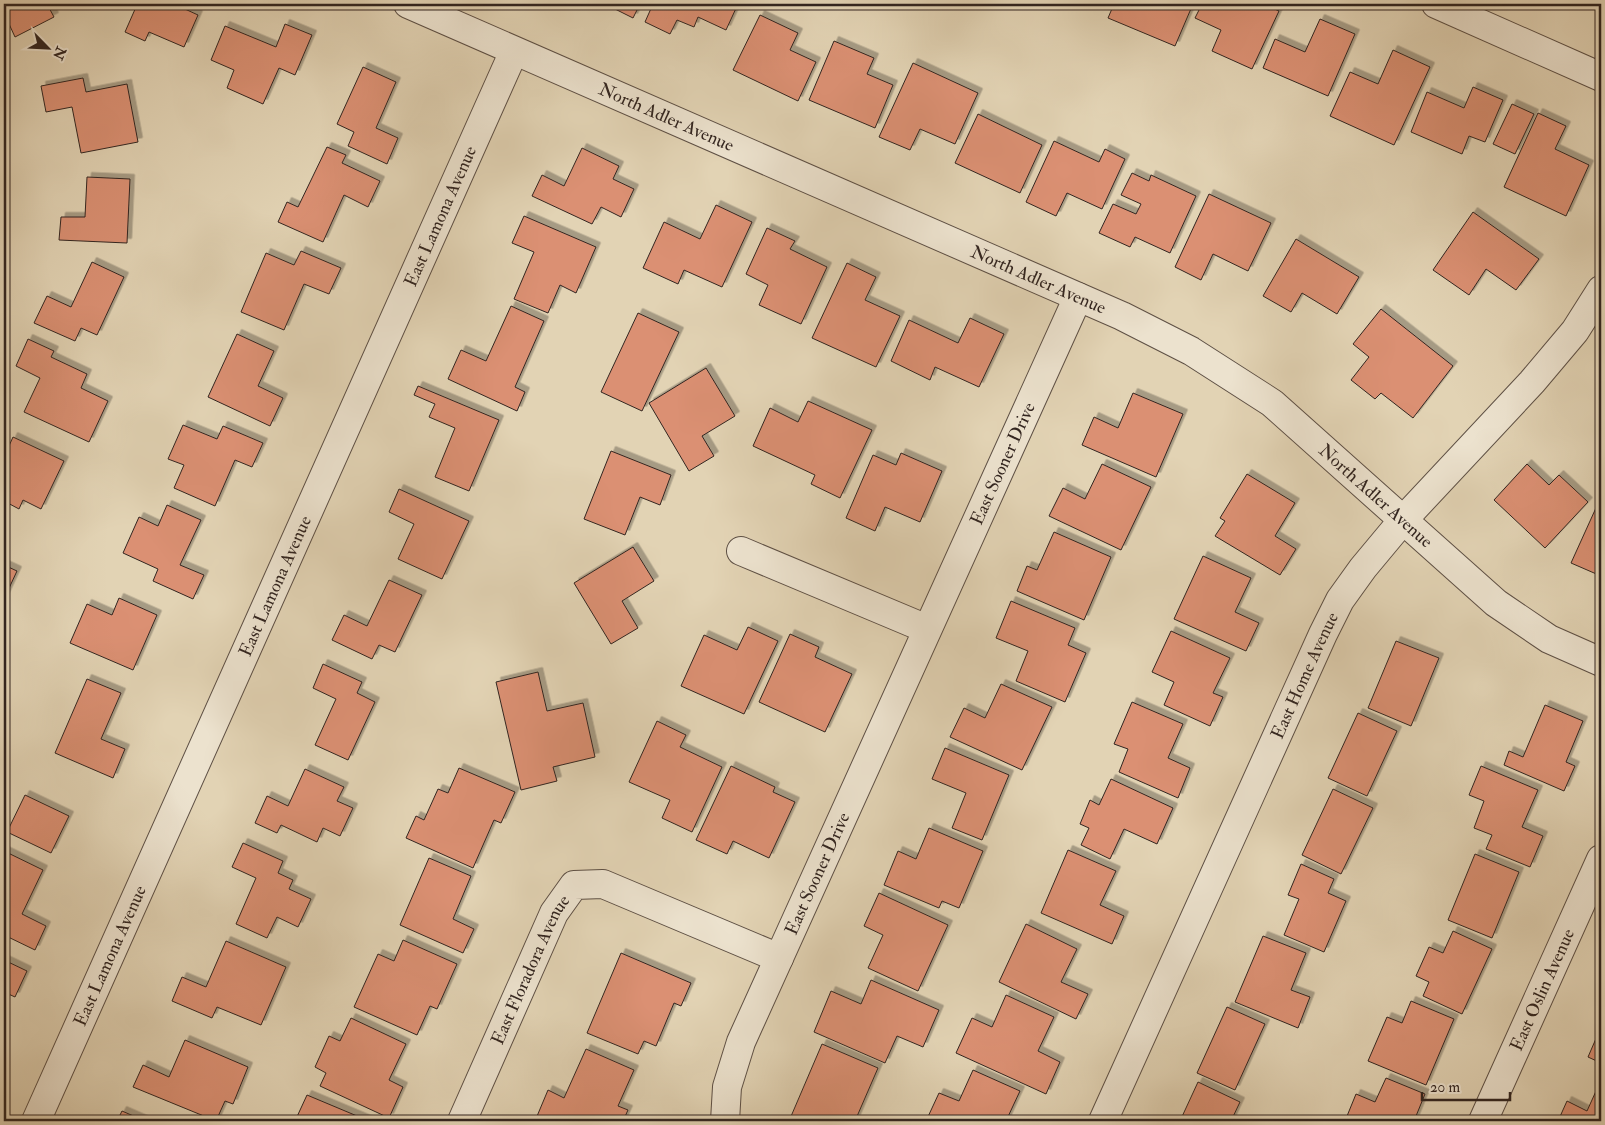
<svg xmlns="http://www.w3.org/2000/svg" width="1605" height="1125" viewBox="0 0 1605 1125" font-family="'IM FELL Double Pica',serif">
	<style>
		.building { fill: #db9073; stroke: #322520; filter: url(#shadow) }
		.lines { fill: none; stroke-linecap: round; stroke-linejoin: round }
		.street-casing { stroke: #5e5045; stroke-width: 30 }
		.street { stroke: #ece2ce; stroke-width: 28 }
		.labels { text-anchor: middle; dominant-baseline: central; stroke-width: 4; stroke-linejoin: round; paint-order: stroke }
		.street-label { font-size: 18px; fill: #322520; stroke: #ece2ce }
	</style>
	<defs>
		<filter id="shadow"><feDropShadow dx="4.5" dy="-4.5" stdDeviation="0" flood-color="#0004"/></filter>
	</defs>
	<rect width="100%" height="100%" fill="#e2d3b4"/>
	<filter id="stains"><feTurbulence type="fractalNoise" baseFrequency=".004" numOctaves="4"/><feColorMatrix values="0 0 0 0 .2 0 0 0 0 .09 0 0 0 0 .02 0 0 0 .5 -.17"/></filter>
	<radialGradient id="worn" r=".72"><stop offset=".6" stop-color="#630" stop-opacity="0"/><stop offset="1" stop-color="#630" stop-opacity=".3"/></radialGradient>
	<path class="building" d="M21,4H47L54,17L15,37L4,13Z
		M129,4H174L198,15L184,47L149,32L145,41L125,32L136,7Z
		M610,4H640L633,18L609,6Z
		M653,4H738L726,30L698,17L694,27L677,20L670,34L645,22Z
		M1114,4H1193L1175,46L1108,18Z
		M1202,4H1264L1279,11L1252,69L1212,51L1221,30L1195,18Z
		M760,15L798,33L790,50L816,62L798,101L733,70Z
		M1320,19L1355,34L1328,96L1263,68L1275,39L1305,52Z
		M285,24L312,35L295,75L279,68L263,104L227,88L234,70L211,60L225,26L276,47Z
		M834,41L874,58L867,74L893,85L875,128L809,100Z
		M1393,50L1430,67L1394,145L1330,116L1350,72L1378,84Z
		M913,63L978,93L955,144L920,129L910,150L879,137Z
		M363,67L396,82L376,128L398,138L387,164L348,146L354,132L337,124Z
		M83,78L86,92L127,84L138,142L81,153L72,107L46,112L41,86Z
		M1473,87L1503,100L1485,142L1469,136L1462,154L1411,132L1427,92L1464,108Z
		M1512,104L1534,114L1515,154L1493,144Z
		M1538,113L1566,126L1555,149L1589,165L1566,216L1504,187Z
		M978,114L1042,145L1020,193L955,163Z
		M1054,141L1099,162L1105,149L1125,159L1102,209L1067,193L1056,216L1026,202Z
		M327,147L346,155L342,163L380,181L368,207L344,195L323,242L278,222L287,202L298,207Z
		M582,148L619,166L613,179L634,189L621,217L601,207L592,224L532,196L542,175L564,186Z
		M1132,173L1149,181L1151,175L1196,196L1170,253L1135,237L1130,247L1099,233L1113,204L1136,214L1141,204L1121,195Z
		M87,177L130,179L127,243L59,240L61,217H85Z
		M1209,194L1271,223L1248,271L1213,254L1201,280L1175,267Z
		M716,205L752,222L722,287L684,270L678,284L643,268L664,222L700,239Z
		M1473,212L1539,259L1516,290L1486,269L1469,295L1433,270Z
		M524,216L596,247L576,293L560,285L548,313L514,299L534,252L512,243Z
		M767,228L795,241L790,249L827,267L801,324L759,305L768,285L746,274Z
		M1296,239L1359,277L1337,314L1302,293L1291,312L1263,296Z
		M301,251L341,268L329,294L304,284L284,330L241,312L266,253L294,265Z
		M92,262L124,277L97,335L81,328L75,341L34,323L47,296L71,307Z
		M847,263L876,277L865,300L900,316L876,367L812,338Z
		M511,306L544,321L515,387L525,392L517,411L448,379L461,350L486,361Z
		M1381,309L1453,366L1413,418L1381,393L1375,399L1351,380L1369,357L1353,344Z
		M638,313L679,332L642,411L601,392Z
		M970,318L1004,334L979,387L935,367L930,380L891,361L909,320L958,343Z
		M237,334L274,351L258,386L283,398L270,426L208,397Z
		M28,339L54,351L51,357L87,374L81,388L108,401L89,442L24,412L40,378L16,366Z
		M706,368L735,416L702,436L714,456L689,471L649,403Z
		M418,386L499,420L469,491L435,477L455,428L429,417L435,404L414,395Z
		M1133,393L1183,414L1156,477L1082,445L1094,417L1118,428Z
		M808,401L872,430L840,498L811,484L815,475L753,446L770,408L798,422Z
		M183,425L217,439L223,426L263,443L252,467L235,460L215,506L174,488L184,465L168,459Z
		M13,437L64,461L41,509L23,500L19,509L4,501V457Z
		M611,451L671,475L660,505L640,497L625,535L584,519Z
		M901,453L942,471L920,522L885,507L875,531L846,518L873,455L896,465Z
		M1102,464L1151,487L1121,550L1049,516L1063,488L1085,499Z
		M1527,464L1549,485L1559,475L1588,502L1545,548L1494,500Z
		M1247,474L1295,503L1275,536L1296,549L1280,575L1215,536L1225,521L1220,518Z
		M399,489L469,521L442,579L398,559L414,524L389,512Z
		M1600,499L1601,500V576L1571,563Z
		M167,505L201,520L180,565L204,575L193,599L153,581L158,569L123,553L139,517L158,526Z
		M1054,532L1111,557L1084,620L1017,591L1027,566L1037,570Z
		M633,547L654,581L622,601L638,628L611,644L574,583Z
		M1203,556L1251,578L1235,612L1259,623L1246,651L1174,619Z
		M4,565L17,571L4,599Z
		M389,580L422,595L395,652L379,645L372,659L332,640L344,615L367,626Z
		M119,598L157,615L133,670L70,643L87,604L112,615Z
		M1011,601L1075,628L1068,645L1086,653L1065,702L1016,681L1028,651L996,638Z
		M748,627L778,641L744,714L681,686L704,635L737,650Z
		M1171,631L1230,658L1213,693L1223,697L1210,726L1164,705L1174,682L1152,672Z
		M790,634L819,647L815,657L852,674L825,732L759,702Z
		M1396,641L1439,658L1411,726L1368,708Z
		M323,664L362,682L357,693L375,702L348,760L315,745L336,699L313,688Z
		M538,672L547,711L583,703L595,757L553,767L557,781L521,790L496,682Z
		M87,679L121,693L101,739L125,749L113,778L55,753Z
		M1001,684L1052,707L1022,770L950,737L964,708L985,718Z
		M1132,702L1183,724L1168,758L1190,768L1178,798L1119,772L1128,749L1114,744Z
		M1545,705L1583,721L1566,762L1575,766L1564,791L1504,765L1509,751L1523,757Z
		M1358,713L1397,731L1367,796L1328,778Z
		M657,721L686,735L680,747L722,767L692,832L662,818L670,800L629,782Z
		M945,748L1009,775L982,840L952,828L966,793L932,779Z
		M731,766L775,787L773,792L795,802L769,858L733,841L727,854L696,840Z
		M1481,766L1538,790L1522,827L1543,836L1530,867L1486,849L1492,835L1474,828L1484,801L1469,795Z
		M459,768L515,792L501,823L494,820L473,868L406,838L416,816L424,820L438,789L448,793Z
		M305,769L344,787L337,801L353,808L340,836L323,828L317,842L281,825L277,833L255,823L267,796L288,806Z
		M1111,779L1173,808L1157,844L1124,829L1110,859L1081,845L1089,828L1080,824L1090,800L1099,805Z
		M1333,789L1373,808L1341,874L1302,855Z
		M25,795L69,816L51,853L7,832Z
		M929,828L983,851L959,908L942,901L939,908L884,885L898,851L916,859Z
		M243,843L283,861L278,873L293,880L289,889L311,899L298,927L277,917L267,938L236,924L256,878L232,867Z
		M1068,850L1116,871L1100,905L1124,916L1112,944L1041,913Z
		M4,851L43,870L22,914L46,926L35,950L4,935Z
		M1475,854L1519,872L1492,938L1448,920Z
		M429,858L471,876L453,919L474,929L463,953L400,925Z
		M1301,864L1334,879L1328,893L1346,901L1324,952L1284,935L1299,899L1288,895Z
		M879,893L948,925L918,991L868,968L883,935L864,926Z
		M1026,924L1077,949L1061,982L1088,994L1076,1019L999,982Z
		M1453,931L1492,949L1462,1014L1423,996L1429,982L1416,976L1429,947L1443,953Z
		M1263,936L1306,953L1291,990L1310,997L1298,1028L1235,1002Z
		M403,940L457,964L437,1009L430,1006L417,1035L354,1007L378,954L394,961Z
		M226,941L286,967L261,1025L217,1007L212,1018L172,1001L182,977L206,987Z
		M621,953L691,983L681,1006L674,1003L656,1046L644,1041L638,1054L587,1033Z
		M4,960L27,971L15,997L4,992Z
		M871,980L939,1010L923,1047L897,1036L885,1063L814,1032L831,991L861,1004Z
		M1006,995L1054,1017L1038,1051L1060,1062L1046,1094L956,1053L972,1018L992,1027Z
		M1411,1001L1454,1019L1426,1085L1368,1061L1387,1017L1402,1023Z
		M1227,1007L1265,1024L1235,1090L1197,1073Z
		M351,1018L406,1044L389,1080L403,1087L389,1118L320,1086L326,1073L315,1067L329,1036L340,1041Z
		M1601,1027V1063L1588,1057Z
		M185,1040L248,1067L233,1104L225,1101L216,1121L133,1087L143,1065L169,1077Z
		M822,1044L878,1068L855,1121H789Z
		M586,1049L634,1070L618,1106L628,1110L623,1121H535L548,1090L564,1098Z
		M973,1070L1020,1091L1006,1121H926L939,1093L959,1101Z
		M1386,1078L1425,1094L1414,1121H1345L1356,1094L1375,1102Z
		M1601,1080V1121H1558L1567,1101L1587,1111Z
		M1198,1082L1240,1102L1231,1121H1180Z
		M307,1095L369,1121H295Z
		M122,1111L145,1121H117Z"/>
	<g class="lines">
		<g class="street-casing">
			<g id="street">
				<path id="s1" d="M408,4L1122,316L1191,351L1272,403L1496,603L1549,639L1601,662"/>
				<path d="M1436,4L1601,77"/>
				<path d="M741,551L927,629"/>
				<path id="s2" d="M36,1121L514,51"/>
				<path id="s3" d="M462,1121L554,913L574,885L603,884L779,958"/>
				<path id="s4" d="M725,1121L727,1087L741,1042L1078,297"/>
				<path id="s5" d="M1103,1121L1323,634L1340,600L1363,568L1403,520L1532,382L1575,331L1601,290"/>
				<path id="s6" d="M1483,1121L1601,859"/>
			</g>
		</g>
		<use href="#street" class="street"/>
	</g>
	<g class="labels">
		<g class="street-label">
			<text stroke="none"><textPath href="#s1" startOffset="282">North Adler Avenue</textPath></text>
			<text stroke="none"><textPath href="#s2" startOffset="991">East Lamona Avenue</textPath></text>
			<text stroke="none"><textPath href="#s1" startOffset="688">North Adler Avenue</textPath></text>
			<text stroke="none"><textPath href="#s4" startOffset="716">East Sooner Drive</textPath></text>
			<text stroke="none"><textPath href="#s1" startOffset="1092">North Adler Avenue</textPath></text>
			<text stroke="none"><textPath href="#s2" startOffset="586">East Lamona Avenue</textPath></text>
			<text stroke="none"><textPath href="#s5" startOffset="489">East Home Avenue</textPath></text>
			<text stroke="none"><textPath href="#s4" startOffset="266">East Sooner Drive</textPath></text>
			<text stroke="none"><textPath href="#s2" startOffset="181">East Lamona Avenue</textPath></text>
			<text stroke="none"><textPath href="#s3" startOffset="166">East Floradora Avenue</textPath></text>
			<text stroke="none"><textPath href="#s6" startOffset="144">East Oslin Avenue</textPath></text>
		</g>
	</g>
	<rect width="1605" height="1125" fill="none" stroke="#e2d3b4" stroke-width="20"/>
	<rect x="5" y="5" width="1595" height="1115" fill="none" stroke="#322520" stroke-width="2.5"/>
	<rect x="10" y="10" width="1585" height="1105" fill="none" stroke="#322520"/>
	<g transform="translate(48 48) rotate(114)" stroke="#ece2ce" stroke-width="4" paint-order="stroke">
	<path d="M0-4L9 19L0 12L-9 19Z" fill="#322520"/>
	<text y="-8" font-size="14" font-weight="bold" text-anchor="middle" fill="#322520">N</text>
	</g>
	<path d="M1422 1092v8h88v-8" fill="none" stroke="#322520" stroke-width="2.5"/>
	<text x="1430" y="1092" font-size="15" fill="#322520" stroke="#ece2ce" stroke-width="4" paint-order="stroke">20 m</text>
	<rect width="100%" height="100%" filter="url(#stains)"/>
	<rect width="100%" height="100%" fill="url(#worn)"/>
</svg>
